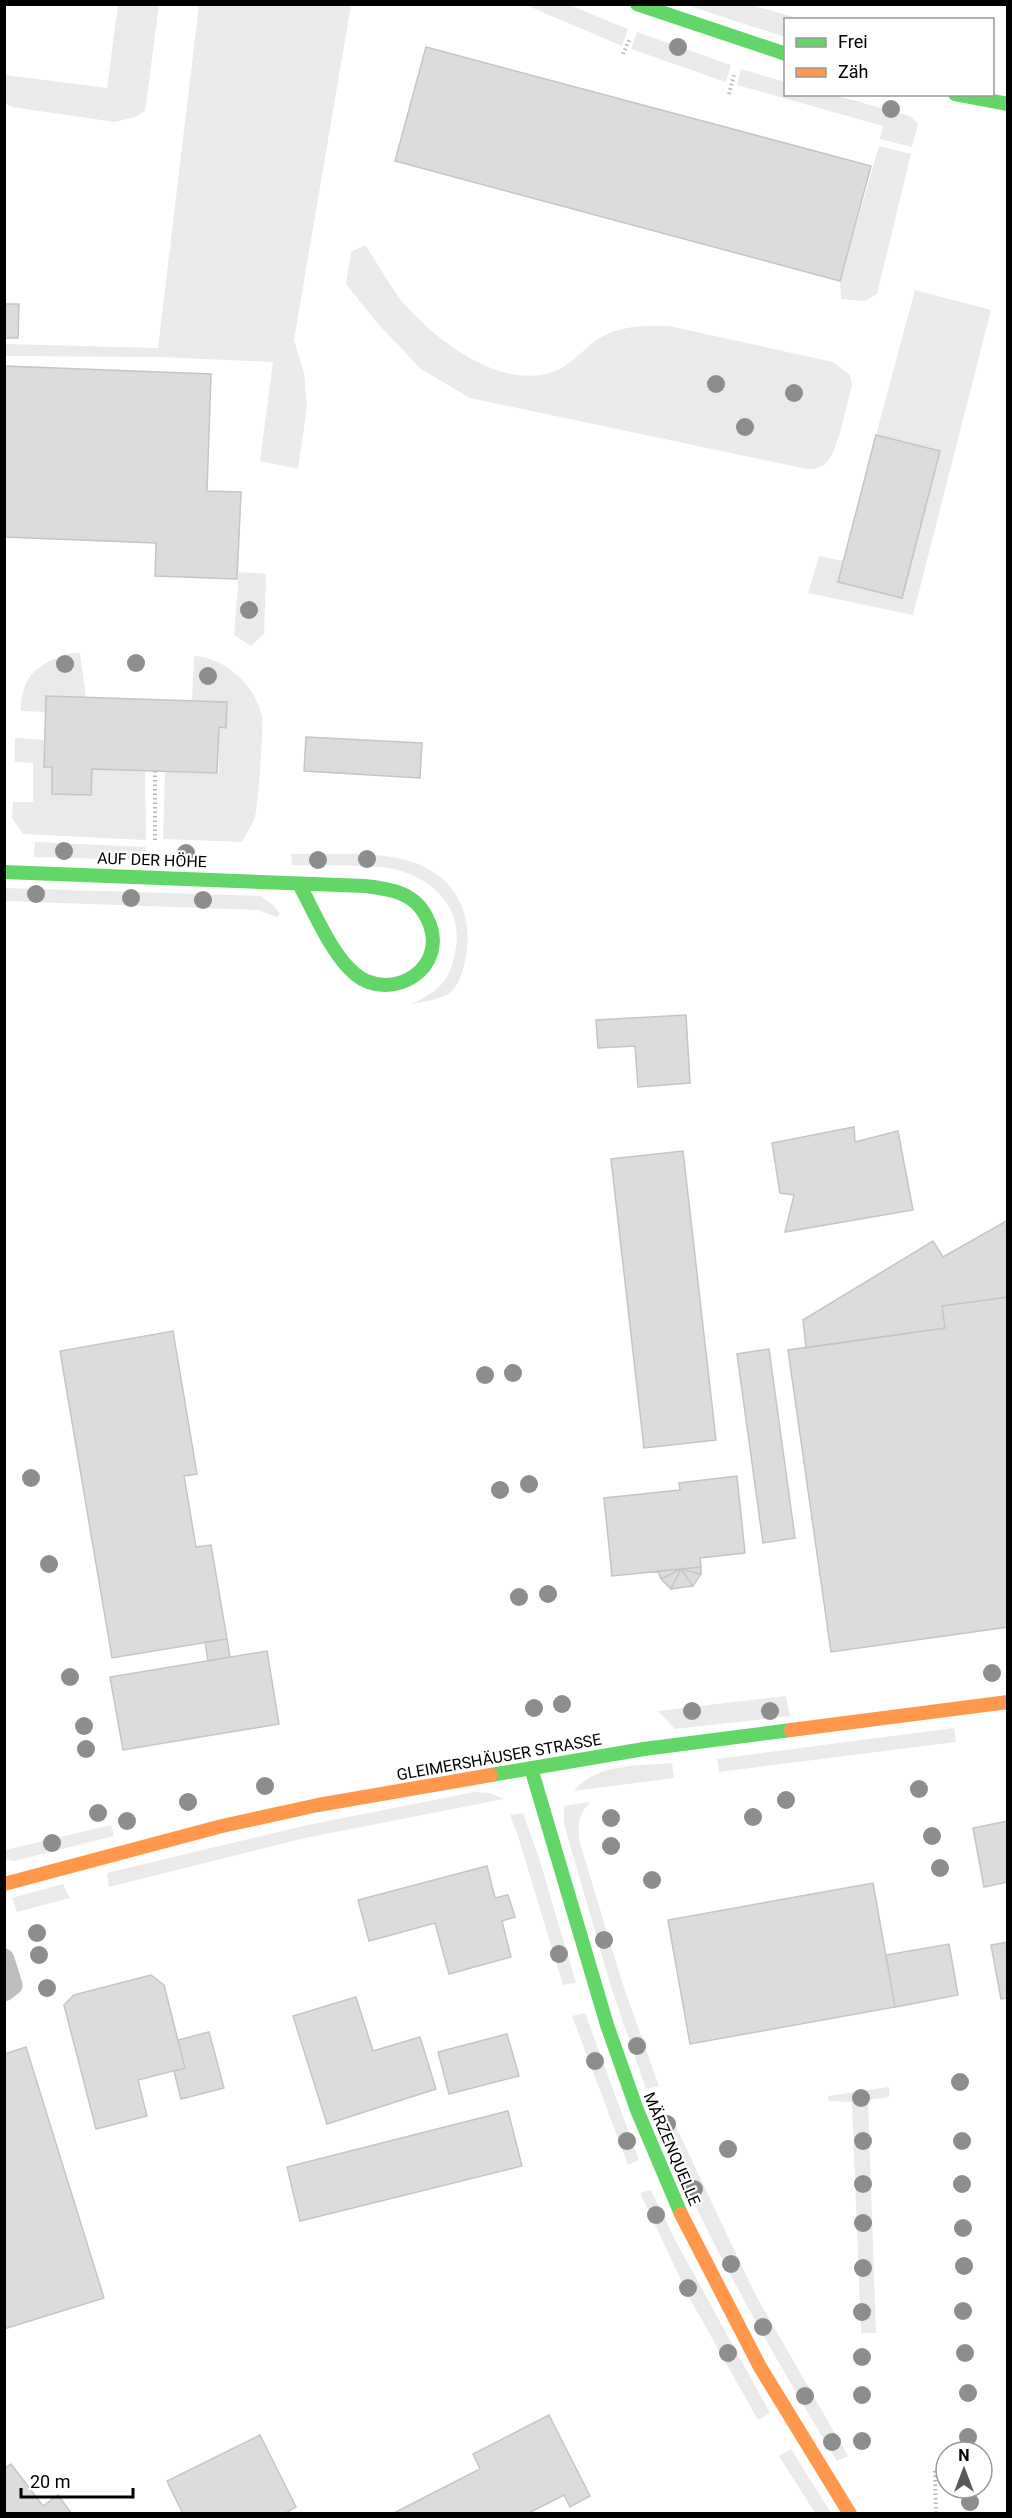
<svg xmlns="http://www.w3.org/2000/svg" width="1012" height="2518" viewBox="0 0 1012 2518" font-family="Roboto,sans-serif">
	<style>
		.green { fill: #eaeaea }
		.building { fill: #dcdcdc; stroke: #c5c5c5; stroke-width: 1.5 }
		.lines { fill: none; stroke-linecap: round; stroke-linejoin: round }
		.path { stroke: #b8b8b8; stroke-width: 4; stroke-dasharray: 1.5 3; stroke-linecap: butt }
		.lane { stroke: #bebebe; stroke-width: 21 }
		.fast { stroke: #63d668; stroke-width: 14 }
		.slow { stroke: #ff974d; stroke-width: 14 }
		.tree { fill: #8d8d8d }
		.labels { text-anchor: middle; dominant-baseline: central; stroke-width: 4.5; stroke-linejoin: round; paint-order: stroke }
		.street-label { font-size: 16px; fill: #000; stroke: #fff }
	</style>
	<rect width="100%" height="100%" fill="#fff"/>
	<path class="green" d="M118,5H159L145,111L135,117L115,122L12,107L5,103V75L107,88Z
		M199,5H351L294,340L304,373L307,407L298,469L260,461L273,362L159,357L5,356V344L158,348Z
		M526,5H569L628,29L622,46Z
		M686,5H751L801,19L786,20L785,37Z
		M637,32L731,65L726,82L631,49Z
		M741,69L785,82L786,94L834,95L910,116L918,124L912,147L880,139L883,126L737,85Z
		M879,146L911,154L877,294L865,301L841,299L840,281Z
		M365,245C377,262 387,282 400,299C433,339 503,394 558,370C570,364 580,354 590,345C612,326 642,325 669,326L833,362L850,375L852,385C846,406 840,444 828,461C823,467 814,470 807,469L470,398L421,369L378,324L346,284L351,252Z
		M915,290L991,310L913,615L808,593L819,556L844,561L838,582L902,598L940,451L876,435Z
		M239,572L266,574L264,634L251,646L234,635Z
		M71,653H80L86,697L47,696L46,712L21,711C21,674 39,663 71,653Z
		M194,656C226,658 254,684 262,716C264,725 258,806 255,817C252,825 246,834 242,842L163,839L165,772L219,773V727H226L227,702L192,700Z
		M15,738L45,740V767H52V794L92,769L145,770L146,840L23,834L12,818L13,802H33V763L15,762Z
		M35,842L146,847L145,860L34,857Z
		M291,854C332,855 394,848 430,870C463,889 473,925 465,961C463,970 460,982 453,990C444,1000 423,1001 410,1005C440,990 451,981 456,947C462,908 434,880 398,870C373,863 320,866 292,865Z
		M5,888L261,896L273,905L280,914L277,917L258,910L5,901Z
		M786,1696L790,1716L675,1729L658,1711Z
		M954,1728L956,1742L719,1772L717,1759Z
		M672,1763L674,1778L574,1791C596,1763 639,1766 672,1763Z
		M474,1792L490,1793L504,1799L305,1838L109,1887L107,1873L303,1826Z
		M590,1802C578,1815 577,1826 580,1843L623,1985L659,2086L646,2089L611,1987L564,1824V1806Z
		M523,1813L539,1858L576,1983L563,1985L518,1836L510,1815Z
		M111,1825L114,1836L14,1861L5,1859V1850Z
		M63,1884L70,1898L17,1912L12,1898Z
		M585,2013L639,2160L628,2165L572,2016Z
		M889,2087V2097L868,2100L876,2333H861L852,2102L829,2101L828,2096Z
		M671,2116L755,2294L848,2456L837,2461C770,2351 707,2239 657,2121Z
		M651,2190L673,2236L770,2413L758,2420L690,2299L640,2193Z
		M791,2449L831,2513H815L779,2456Z"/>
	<path class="building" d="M426,47L871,166L840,281L395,161Z
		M4,304H19L18,338H4Z
		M4,366L211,374L207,491L241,492L237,579L155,576L156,543L4,537Z
		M876,435L940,451L902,598L838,582Z
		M46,696L227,702L226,728L219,727L217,773L92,769L91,795L52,794V767H44Z
		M306,737L422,743L420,778L304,771Z
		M686,1015L690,1083L638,1087L635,1046L598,1048L596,1020Z
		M854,1127L855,1142L898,1131L913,1210L785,1232L794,1195L780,1193L772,1143Z
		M683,1151L716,1440L644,1448L611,1159Z
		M1008,1220V1297L942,1306L945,1328L806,1348L803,1320L933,1241L943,1257Z
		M1008,1297V1627L831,1652L788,1350L945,1328L942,1306Z
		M173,1331L197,1474L184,1476L196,1547L211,1545L227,1639L112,1658L60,1351Z
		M769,1349L795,1538L763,1543L737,1354Z
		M737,1476L745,1553L700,1558L701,1567L612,1576L604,1498L680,1490L679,1483Z
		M701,1567V1574L681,1569Z
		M681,1569L661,1579L658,1571Z
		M681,1569L671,1589L661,1579Z
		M681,1569L701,1574L693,1586Z
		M681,1569L693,1586L671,1589Z
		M227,1639L230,1657L208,1661L205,1642Z
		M267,1651L279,1724L123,1750L110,1677Z
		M1008,1821V1882L984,1887L973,1828Z
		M487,1866L495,1898L508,1895L515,1917L502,1921L511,1957L449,1974L435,1923L369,1941L358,1900Z
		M873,1883L895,2007L690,2044L668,1920Z
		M1008,1942V1998L1001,1999L991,1945Z
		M949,1944L958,1995L895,2007L886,1955Z
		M151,1975L164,1985L185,2068L138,2080L147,2116L96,2129L64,2005L74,1995Z
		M356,1997L373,2051L420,2037L436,2089L327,2124L293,2016Z
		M209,2032L224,2088L181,2099L174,2071L185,2068L178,2040Z
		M507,2034L519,2076L449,2094L438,2052Z
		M26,2047L104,2298L4,2329V2054Z
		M508,2111L522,2166L300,2221L287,2167Z
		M549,2415L590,2496L570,2507L564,2495L527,2514H392L480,2469L473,2454Z
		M260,2435L296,2507L284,2514H183L167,2481Z
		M11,2464L43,2506L58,2495L72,2514H4V2469Z"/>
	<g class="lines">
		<path class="path" d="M623,54L630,38
			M729,94L734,75
			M155,771V842
			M935,2471L936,2514"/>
		<path class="lane" d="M4,1959L12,1985L4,1991"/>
		<path class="fast" d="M637,4L786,54
			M955,94L1008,104
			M4,872L365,886C392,889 415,893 427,918C452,968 391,1004 355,974C331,954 314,911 299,884
			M531,1768L607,2025L637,2110L681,2214
			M491,1775L644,1749L791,1730"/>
		<path class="slow" d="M791,1730L1008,1702
			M4,1884L222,1826L318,1805L491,1775
			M681,2214L760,2367L850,2514"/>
	</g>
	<g class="tree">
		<circle cx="678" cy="47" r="9"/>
		<circle cx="891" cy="109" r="9"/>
		<circle cx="716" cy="384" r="9"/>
		<circle cx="794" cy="393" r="9"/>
		<circle cx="745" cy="427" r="9"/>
		<circle cx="249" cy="610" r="9"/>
		<circle cx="136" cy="663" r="9"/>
		<circle cx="65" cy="664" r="9"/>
		<circle cx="208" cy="676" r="9"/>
		<circle cx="64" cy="851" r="9"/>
		<circle cx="186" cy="853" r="9"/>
		<circle cx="367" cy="859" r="9"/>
		<circle cx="318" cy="860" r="9"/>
		<circle cx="36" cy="894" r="9"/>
		<circle cx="131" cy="898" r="9"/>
		<circle cx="203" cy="900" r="9"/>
		<circle cx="513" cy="1373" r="9"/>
		<circle cx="485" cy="1375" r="9"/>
		<circle cx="31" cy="1478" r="9"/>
		<circle cx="529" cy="1484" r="9"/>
		<circle cx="500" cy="1490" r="9"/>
		<circle cx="49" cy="1564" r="9"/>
		<circle cx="548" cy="1594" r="9"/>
		<circle cx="519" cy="1597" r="9"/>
		<circle cx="992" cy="1673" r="9"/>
		<circle cx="70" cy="1677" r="9"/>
		<circle cx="562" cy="1704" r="9"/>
		<circle cx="534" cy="1708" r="9"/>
		<circle cx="692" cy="1711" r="9"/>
		<circle cx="770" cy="1711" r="9"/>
		<circle cx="84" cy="1726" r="9"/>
		<circle cx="86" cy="1749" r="9"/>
		<circle cx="265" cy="1786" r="9"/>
		<circle cx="919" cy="1789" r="9"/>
		<circle cx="786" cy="1800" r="9"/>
		<circle cx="188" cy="1802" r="9"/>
		<circle cx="98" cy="1813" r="9"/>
		<circle cx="753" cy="1817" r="9"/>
		<circle cx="611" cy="1818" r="9"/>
		<circle cx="127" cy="1821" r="9"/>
		<circle cx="932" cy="1836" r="9"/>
		<circle cx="52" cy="1843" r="9"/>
		<circle cx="611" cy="1846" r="9"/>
		<circle cx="940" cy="1868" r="9"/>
		<circle cx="652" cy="1880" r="9"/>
		<circle cx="37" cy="1933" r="9"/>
		<circle cx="604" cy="1940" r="9"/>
		<circle cx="559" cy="1954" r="9"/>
		<circle cx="39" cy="1955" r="9"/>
		<circle cx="47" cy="1988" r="9"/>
		<circle cx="637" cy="2046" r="9"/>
		<circle cx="595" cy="2061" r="9"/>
		<circle cx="960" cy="2082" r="9"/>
		<circle cx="861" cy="2098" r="9"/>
		<circle cx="667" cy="2124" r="9"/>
		<circle cx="627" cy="2141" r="9"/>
		<circle cx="863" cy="2141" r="9"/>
		<circle cx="962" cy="2141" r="9"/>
		<circle cx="728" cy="2149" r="9"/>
		<circle cx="863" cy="2184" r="9"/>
		<circle cx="962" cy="2184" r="9"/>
		<circle cx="694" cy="2189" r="9"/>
		<circle cx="656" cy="2215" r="9"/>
		<circle cx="863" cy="2223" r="9"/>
		<circle cx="963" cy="2228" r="9"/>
		<circle cx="731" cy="2264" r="9"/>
		<circle cx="964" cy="2266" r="9"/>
		<circle cx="863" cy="2268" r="9"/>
		<circle cx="688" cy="2288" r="9"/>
		<circle cx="963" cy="2311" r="9"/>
		<circle cx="862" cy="2312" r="9"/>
		<circle cx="763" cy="2327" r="9"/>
		<circle cx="728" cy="2353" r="9"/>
		<circle cx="965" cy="2353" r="9"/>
		<circle cx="862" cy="2357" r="9"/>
		<circle cx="968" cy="2393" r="9"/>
		<circle cx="862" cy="2395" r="9"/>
		<circle cx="805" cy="2396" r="9"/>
		<circle cx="968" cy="2437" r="9"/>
		<circle cx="862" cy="2441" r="9"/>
		<circle cx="832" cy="2442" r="9"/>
		<circle cx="970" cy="2502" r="9"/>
	</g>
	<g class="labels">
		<g class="street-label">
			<text transform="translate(152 860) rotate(2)">AUF DER HÖHE</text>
			<text transform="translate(499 1757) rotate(-10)">GLEIMERSHÄUSER STRASSE</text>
			<text transform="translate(672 2149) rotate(67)">MÄRZENQUELLE</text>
		</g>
	</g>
	<rect width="1012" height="2518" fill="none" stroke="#000000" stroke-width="12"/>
	<rect x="784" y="18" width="210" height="78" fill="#ffffff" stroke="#999999" stroke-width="1.5"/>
	<rect x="796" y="38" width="30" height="9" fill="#63d668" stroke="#999999" stroke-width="1.5"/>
	<text x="838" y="48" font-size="18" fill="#000000">Frei</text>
	<rect x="796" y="68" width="30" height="9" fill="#ff974d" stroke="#999999" stroke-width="1.5"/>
	<text x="838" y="78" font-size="18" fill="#000000">Zäh</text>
	<g transform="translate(964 2470)"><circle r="28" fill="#ffffff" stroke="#999999" stroke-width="1.5"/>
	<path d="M0-4.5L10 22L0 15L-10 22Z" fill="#595959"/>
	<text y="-9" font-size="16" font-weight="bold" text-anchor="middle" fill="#000000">N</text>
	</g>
	<path d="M21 2488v9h112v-9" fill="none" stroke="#000000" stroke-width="3"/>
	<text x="30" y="2488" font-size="18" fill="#000000" stroke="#ffffff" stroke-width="4.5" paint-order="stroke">20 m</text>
</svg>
